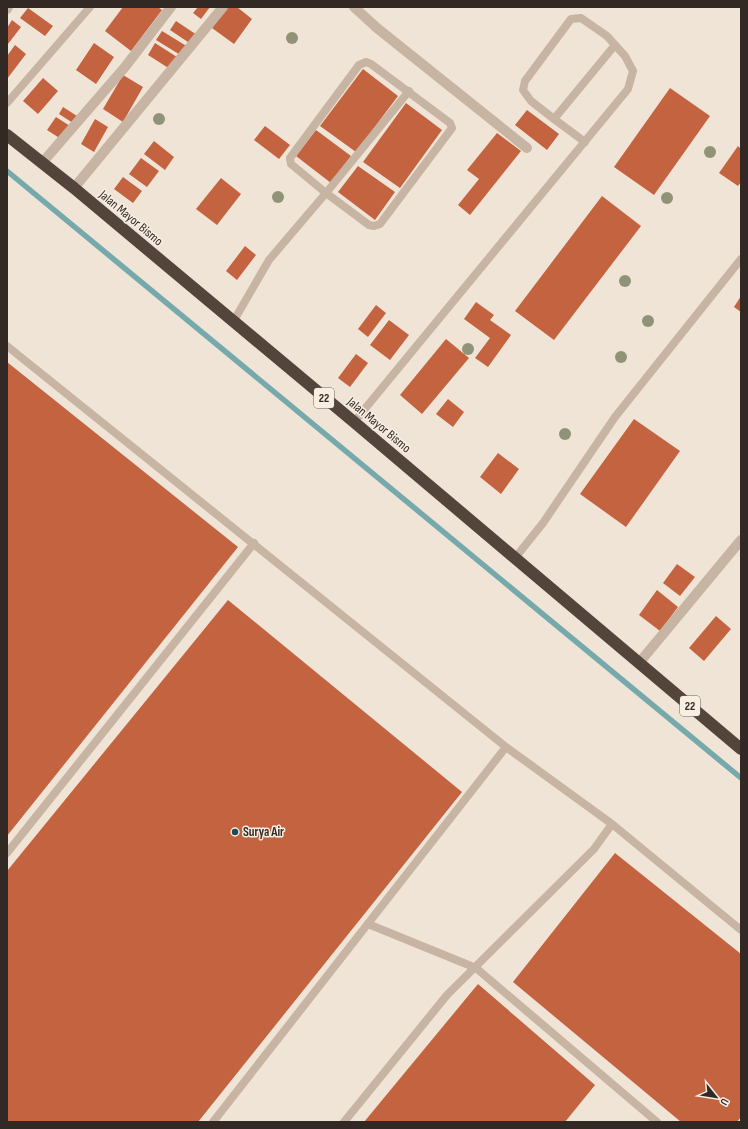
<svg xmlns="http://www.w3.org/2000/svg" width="748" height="1129" viewBox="0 0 748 1129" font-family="'Sofia Sans Condensed',sans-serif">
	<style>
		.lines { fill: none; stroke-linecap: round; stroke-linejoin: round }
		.stream { stroke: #76a9ac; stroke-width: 5.5 }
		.building { fill: #c46340 }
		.lane { stroke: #c7b4a3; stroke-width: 8 }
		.street { stroke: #c7b4a3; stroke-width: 10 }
		.highway { stroke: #53443c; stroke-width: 12 }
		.tree { fill: #909377 }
		.poi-dot { fill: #1b4e53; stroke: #f8eee2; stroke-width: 1.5 }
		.labels { text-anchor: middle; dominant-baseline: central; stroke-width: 3; stroke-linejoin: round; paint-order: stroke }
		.shield { fill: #f8eee2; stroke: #6d645e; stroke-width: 1 }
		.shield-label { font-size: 12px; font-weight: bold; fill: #322925 }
		.street-label { font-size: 13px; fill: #322925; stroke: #f8eee2 }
		.poi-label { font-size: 13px; font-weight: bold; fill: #322925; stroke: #f8eee2; text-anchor: start }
	</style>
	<rect width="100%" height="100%" fill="#f0e4d6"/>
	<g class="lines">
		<path class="stream" d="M7,171L741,778"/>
	</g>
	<path class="building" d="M123,7H158L162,10L131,51L105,31Z
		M198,7H210L201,19L193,13Z
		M228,7H237L252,19L234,44L212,28Z
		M28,8L53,26L45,36L20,18Z
		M12,20L21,27L8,44L7,28Z
		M176,21L197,35L191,44L170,30Z
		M162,31L188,47L182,56L156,40Z
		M94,43L114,57L96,84L76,70Z
		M155,43L177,57L170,69L148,55Z
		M15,45L26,54L7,79V56Z
		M363,69L398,96L356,152L320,126Z
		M123,75L143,87L123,122L103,109Z
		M43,78L58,91L38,114L23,101Z
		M670,88L710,116L654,195L614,167Z
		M406,103L442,130L400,188L363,162Z
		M63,107L77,116L73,123L59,114Z
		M527,110L559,134L547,150L515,125Z
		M56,117L70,126L61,139L47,130Z
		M95,119L108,127L94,152L81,144Z
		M265,126L290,145L279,159L254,140Z
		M316,130L351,156L331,183L296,156Z
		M497,133L521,151L470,215L458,205L479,179L467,170Z
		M154,141L174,157L165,170L144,154Z
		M738,146L741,149V182L738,186L719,173Z
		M141,158L159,171L147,187L129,174Z
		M358,166L395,192L375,220L338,192Z
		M123,177L142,191L133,203L114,189Z
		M221,178L241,194L217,225L196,209Z
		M602,196L641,226L554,340L515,311Z
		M245,246L256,255L237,280L226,271Z
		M741,296V312L734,307Z
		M476,302L494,315L490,320L511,335L488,367L475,358L490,338L464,319Z
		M376,305L386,313L368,337L358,329Z
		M389,320L409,335L390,360L370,345Z
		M446,339L469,358L422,414L400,395Z
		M356,354L368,363L350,387L338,378Z
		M7,362L238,547L7,836Z
		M448,399L464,412L453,427L436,414Z
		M634,419L680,451L626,527L580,494Z
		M498,453L519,469L501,494L480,477Z
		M677,564L695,577L680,596L663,583Z
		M657,590L678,607L660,631L639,615Z
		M228,600L462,792L198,1122H7V871Z
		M716,616L731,629L704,661L689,648Z
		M615,853L741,954V1117L737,1122H681L513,982Z
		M478,984L595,1085L565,1122H364Z"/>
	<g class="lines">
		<path class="lane" d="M366,62L371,64L450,123L452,128L380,224L374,226L369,225L326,193L291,164L290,158L359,65Z
			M7,103L90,7
			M554,119L585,142
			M233,322L269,260L326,193L409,91
			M7,346L506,747L612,824
			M354,422L628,89L633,71L625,56L615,45L554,119L531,101L523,90L525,81L571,19L581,18L607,36L615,45
			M515,558L543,523L615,417L741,259
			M7,853L254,543
			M368,924L476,968L657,1122
			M213,1122L506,747
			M344,1122L447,995L594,849L612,824L741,930"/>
		<path class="street" d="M354,7L377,28L527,148
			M7,9L8,7
			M42,163L125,67L171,7
			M74,188L223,7
			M639,663L741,540"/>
		<path class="highway" d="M7,135L74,188L354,422L741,749"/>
	</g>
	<g class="tree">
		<circle cx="292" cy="38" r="6"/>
		<circle cx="159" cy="119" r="6"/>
		<circle cx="710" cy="152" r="6"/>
		<circle cx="278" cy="197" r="6"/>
		<circle cx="667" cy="198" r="6"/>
		<circle cx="625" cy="281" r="6"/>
		<circle cx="648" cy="321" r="6"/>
		<circle cx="468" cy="349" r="6"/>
		<circle cx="621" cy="357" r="6"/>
		<circle cx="565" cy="434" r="6"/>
	</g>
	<circle class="poi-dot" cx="235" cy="832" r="4"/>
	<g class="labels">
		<g class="shield">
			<rect x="314" y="388" width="20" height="20" rx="3"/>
			<rect x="680" y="696" width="20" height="20" rx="3"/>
		</g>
		<g class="shield-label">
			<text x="324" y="398">22</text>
			<text x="690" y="706">22</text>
		</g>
		<g class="street-label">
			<text transform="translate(131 218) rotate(40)">Jalan Mayor Bismo</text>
			<text transform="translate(379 425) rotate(40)">Jalan Mayor Bismo</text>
		</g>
		<g class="poi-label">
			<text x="243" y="832">Surya Air</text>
		</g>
	</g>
	<rect width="748" height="1129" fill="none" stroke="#322925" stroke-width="16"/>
	<g transform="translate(716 1097) rotate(120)" stroke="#f8eee2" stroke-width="3" paint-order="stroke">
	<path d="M0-3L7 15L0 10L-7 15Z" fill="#322925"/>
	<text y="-6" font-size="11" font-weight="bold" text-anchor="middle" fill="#322925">U</text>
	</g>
</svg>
